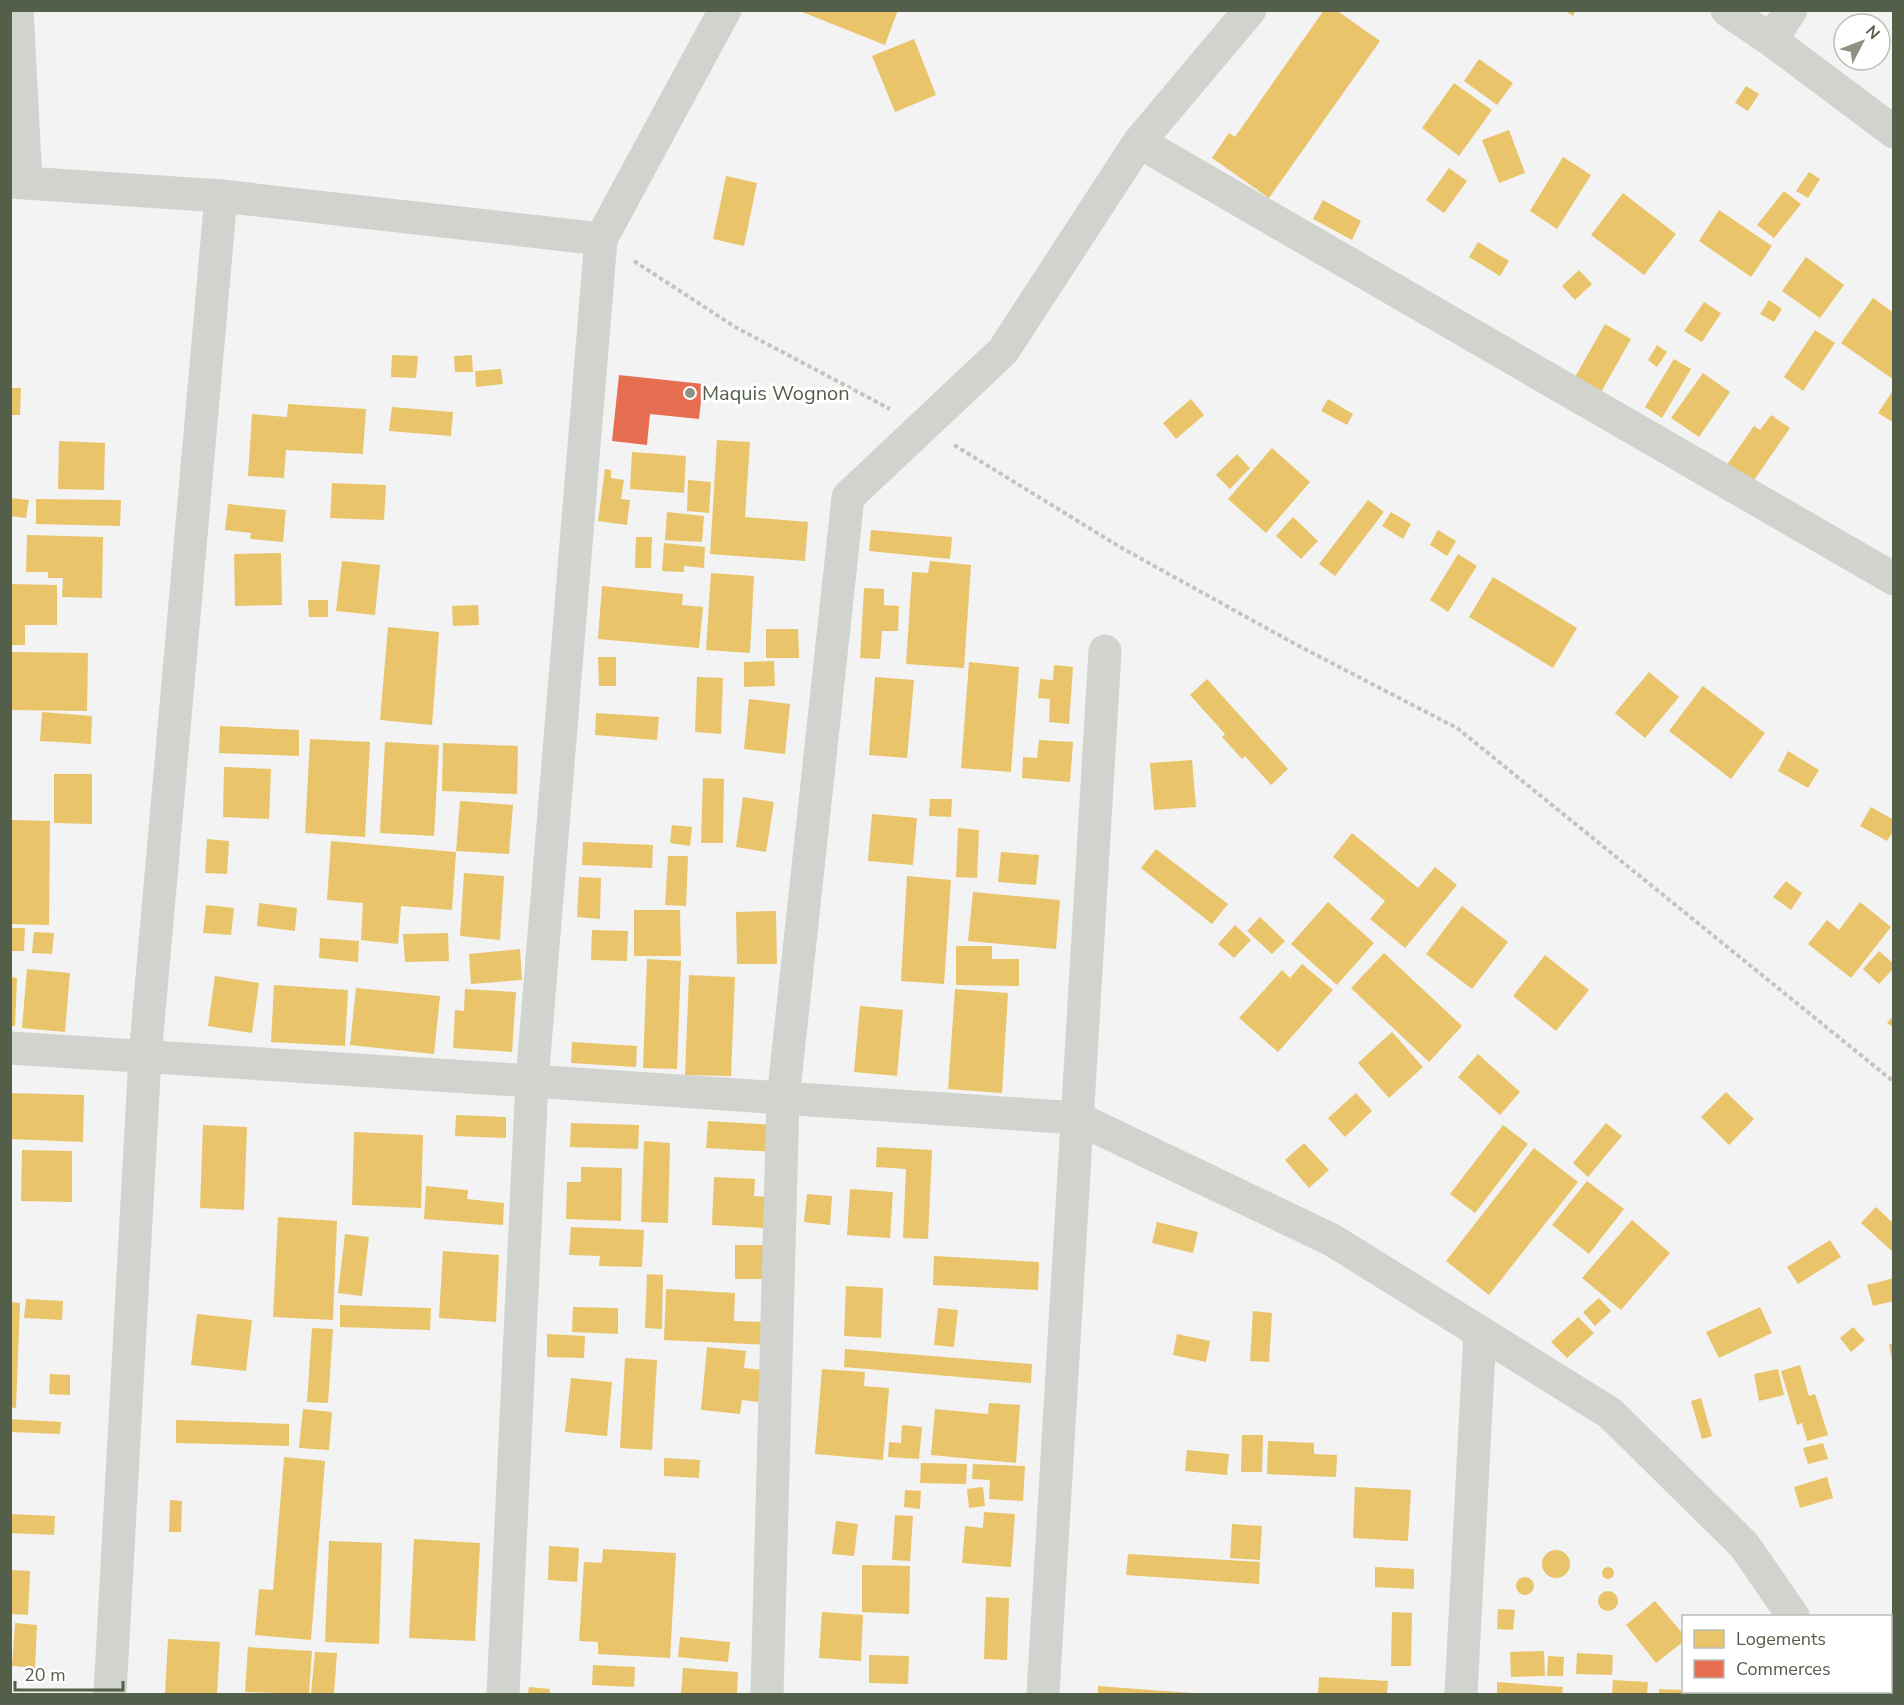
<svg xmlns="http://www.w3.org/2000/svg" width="1904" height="1705" viewBox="0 0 1904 1705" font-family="'Nunito Sans',sans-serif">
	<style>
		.homes { fill: #e9c46a }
		.shops { fill: #e76f51 }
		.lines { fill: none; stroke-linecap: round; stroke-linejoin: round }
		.path { stroke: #c8c4bd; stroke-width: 4; stroke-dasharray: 4.5 3; stroke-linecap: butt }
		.minor { stroke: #d1d3ce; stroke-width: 33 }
		.poi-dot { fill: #8c9385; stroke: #fff; stroke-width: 2 }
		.labels { text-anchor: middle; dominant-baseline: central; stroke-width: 6; stroke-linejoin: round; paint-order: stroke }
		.poi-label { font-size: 20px; fill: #545f4a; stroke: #fff; text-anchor: start }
	</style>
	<rect width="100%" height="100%" fill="#f3f3f3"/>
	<path class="homes" d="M797,10H898L885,45Z
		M1324,10H1336L1380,41L1269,198L1212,158L1229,133L1235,137Z
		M1564,10H1576L1573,16Z
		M914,39L936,95L895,112L872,56Z
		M1479,59L1513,83L1497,105L1464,81Z
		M1454,83L1492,110L1459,156L1422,128Z
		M1746,86L1759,94L1748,111L1735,103Z
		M1509,130L1525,173L1499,183L1482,140Z
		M1563,157L1591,175L1557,229L1530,211Z
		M1449,168L1467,181L1444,213L1426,200Z
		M1809,172L1820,179L1808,198L1796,191Z
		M726,176L757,183L744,246L713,239Z
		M1784,191L1801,204L1774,238L1757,225Z
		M1623,193L1676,234L1644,275L1591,235Z
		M1323,200L1361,221L1352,240L1313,219Z
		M1719,210L1772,246L1751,277L1699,241Z
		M1478,242L1509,261L1500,276L1469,257Z
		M1806,257L1844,285L1820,318L1782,291Z
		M1579,270L1592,284L1575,300L1562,286Z
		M1873,298L1894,313V380L1841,343Z
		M1769,300L1782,309L1774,322L1760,314Z
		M1704,302L1721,313L1702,342L1684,331Z
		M1605,324L1631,339L1600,394L1574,379Z
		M1815,330L1835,343L1803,391L1784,377Z
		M1657,345L1667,352L1657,367L1648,360Z
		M392,355L418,356L416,378L391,377Z
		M472,355L473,372H455L454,356Z
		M1674,359L1691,369L1662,418L1645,407Z
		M501,369L503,384L476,387L475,371Z
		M1703,373L1730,392L1699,437L1671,418Z
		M10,388H21L20,415H10Z
		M1894,389V423L1878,413Z
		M1191,399L1204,415L1176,439L1163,423Z
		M1328,399L1353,414L1347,425L1321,411Z
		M288,404L366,409L363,454L286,450L284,478L248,476L252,414L287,417Z
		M392,407L453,412L451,436L389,431Z
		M1771,415L1790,428L1750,486L1724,469L1754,426L1760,430Z
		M717,440L750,442L745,517L808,522L805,561L710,554Z
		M59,441L105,443L104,490L58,489Z
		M1272,448L1310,482L1266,533L1228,499Z
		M632,452L686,456L684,493L630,489Z
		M1237,454L1250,468L1230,489L1216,475Z
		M605,469L611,470V478L624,480L621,499L630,500L627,525L598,521Z
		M688,480L711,482L709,513L687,511Z
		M332,483L386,485L384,520L330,518Z
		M10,498L29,500L26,518L10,516Z
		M36,499L121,500L120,526L36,524Z
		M1368,500L1384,512L1335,576L1319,564Z
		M228,504L286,510L283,542L250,539L251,533L225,530Z
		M667,512L704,516L702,542L665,540Z
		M1391,512L1411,524L1403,539L1382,526Z
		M1293,517L1318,541L1301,559L1276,536Z
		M871,530L952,537L950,559L869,551Z
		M1438,530L1456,541L1447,556L1430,545Z
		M27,535L103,537L102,598L62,597L63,578H48V572H26Z
		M636,537H652L651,568H635Z
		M664,543L705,547L704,568L684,566V572L662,571Z
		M281,553L282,605L235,606L234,554Z
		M1458,554L1477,566L1448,612L1430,600Z
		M342,561L380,565L375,615L336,611Z
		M930,561L971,565L964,668L906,664L912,572L928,573Z
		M711,573L754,576L750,653L706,650Z
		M1493,577L1577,628L1553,668L1469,617Z
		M10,584L57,585V625H25V645H10Z
		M602,586L683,594L682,605L703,607L699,648L598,639Z
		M864,588L884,589V605L899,606L898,631H882L880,659L860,658Z
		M308,600H328V617H309Z
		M478,605L479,625L453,626L452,606Z
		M388,627L439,632L432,725L380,720Z
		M766,629H798L799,658H766Z
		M10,652L88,653L87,711L10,710Z
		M598,657H616V686H599Z
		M774,661L775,686L744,687V662Z
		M969,662L1019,667L1011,772L961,768Z
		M1054,665L1073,667L1069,724L1049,722L1050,699L1038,698L1040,679L1053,680Z
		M1649,672L1679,697L1645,738L1615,713Z
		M697,677L723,678L721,734L695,732Z
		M875,677L914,680L907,758L869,755Z
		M1207,679L1288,769L1271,785L1245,756L1242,759L1222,737L1225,734L1190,695Z
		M1703,686L1765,733L1731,779L1669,731Z
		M749,699L790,704L785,754L744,749Z
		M42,712L92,716L91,744L40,741Z
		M596,713L659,717L657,740L595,735Z
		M220,726L299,730V756L219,753Z
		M310,739L370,742L365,837L305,833Z
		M1039,740L1073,742L1070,782L1022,778L1023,757L1037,758Z
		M385,742L439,745L434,836L380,833Z
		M443,743L518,746L517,794L442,791Z
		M1788,751L1819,770L1808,788L1778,771Z
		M1192,760L1196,807L1154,810L1150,763Z
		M224,767L271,769L269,819L223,817Z
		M54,774H92V824L54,823Z
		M703,778L724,779L723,843H701Z
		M743,797L774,802L766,852L736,847Z
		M930,799H952L951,817L929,816Z
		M460,801L513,805L509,854L456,851Z
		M1871,807L1894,820V830L1887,841L1860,826Z
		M872,814L917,818L913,865L868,861Z
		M10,820L50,821L49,925L10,924Z
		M672,825L692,827L690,846L670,843Z
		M958,828L979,830L977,878L956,877Z
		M1352,833L1418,888L1435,867L1457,885L1405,948L1370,919L1385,901L1333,857Z
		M207,839L229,841L227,874L205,873Z
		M331,841L456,852L452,910L401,906L398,944L361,940L363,903L327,900Z
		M583,842L653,845L652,868L582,865Z
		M1156,849L1228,904L1212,924L1141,868Z
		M1001,852L1039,855L1036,885L998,882Z
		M668,856H688L686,906L665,905Z
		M464,873L504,876L500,940L460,936Z
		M907,876L951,880L944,984L901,981Z
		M579,877L601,878L600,919L577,917Z
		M1786,881L1802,893L1791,910L1773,897Z
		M973,892L1060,900L1056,949L968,941Z
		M1328,902L1374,943L1337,985L1291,944Z
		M1860,902L1891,927L1851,978L1808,944L1827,920L1839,930Z
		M259,903L297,908L295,931L257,926Z
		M206,905L234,908L231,935L203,933Z
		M1462,906L1508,942L1472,989L1426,954Z
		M634,910H680L681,956H634Z
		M776,911L777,964H737L736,912Z
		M1260,917L1285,941L1272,954L1247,931Z
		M1235,925L1251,940L1234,958L1218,944Z
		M10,928H25L24,951H10Z
		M592,930L628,931L627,961L591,960Z
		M34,932L54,933L52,954L32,953Z
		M448,933L449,961L405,962L403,934Z
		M320,938L359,941L358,962L319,958Z
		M956,946H992V959H1019V986L956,985Z
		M520,949L522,980L471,984L469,954Z
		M1879,951L1894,964V968L1879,984L1863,969Z
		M1384,953L1462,1026L1429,1062L1351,988Z
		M1545,955L1589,990L1556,1031L1513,996Z
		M647,959L681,961L677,1069L643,1068Z
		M1302,964L1333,990L1278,1052L1239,1018L1282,970L1290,978Z
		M27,969L70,973L65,1032L22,1028Z
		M689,975L735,977L731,1076L685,1075Z
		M215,976L259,983L252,1033L208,1026Z
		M10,977L17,978L15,1026H10Z
		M274,985L348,990L345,1046L271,1042Z
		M356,988L440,996L434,1054L350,1045Z
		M465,989L516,992L512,1052L453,1048L455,1010L464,1011Z
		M955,989L1008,993L1002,1093L948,1089Z
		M860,1006L903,1010L897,1076L854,1072Z
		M1894,1015V1028L1887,1023Z
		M1392,1032L1423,1067L1389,1098L1358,1063Z
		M572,1042L637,1046L636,1067L571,1063Z
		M1478,1054L1520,1092L1500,1115L1458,1077Z
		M1726,1092L1754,1119L1729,1145L1701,1117Z
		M10,1093L84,1095L83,1142L10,1139Z
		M1356,1093L1372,1111L1345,1137L1328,1118Z
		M456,1115L506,1117V1138L455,1136Z
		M708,1121L777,1125L775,1152L706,1148Z
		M571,1123L639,1125L638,1149L570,1147Z
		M1606,1123L1622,1136L1588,1177L1573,1163Z
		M203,1125L247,1127L244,1210L200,1208Z
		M1503,1125L1528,1144L1475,1213L1450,1194Z
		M354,1132L423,1135L421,1208L352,1205Z
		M644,1141L670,1143L668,1223L641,1222Z
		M1304,1143L1329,1170L1309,1188L1285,1160Z
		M877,1147L932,1150L928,1239L903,1238L906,1169L876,1167Z
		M1534,1148L1578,1182L1489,1295L1446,1261Z
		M22,1150L72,1151V1202L21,1201Z
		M581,1167L622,1168L621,1221L566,1219L567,1182H581Z
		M714,1177L755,1179L754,1196L767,1197L765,1228L712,1225Z
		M1587,1181L1624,1209L1589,1254L1552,1225Z
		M426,1186L468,1190L467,1199L504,1203L503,1225L424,1219Z
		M850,1189L893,1192L890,1238L847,1235Z
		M807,1194L832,1196L830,1225L804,1222Z
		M1876,1207L1894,1224V1253L1861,1223Z
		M278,1217L337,1221L333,1320L273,1317Z
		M1632,1220L1670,1253L1621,1310L1582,1278Z
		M1157,1222L1198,1232L1193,1253L1152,1243Z
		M571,1227L644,1230L642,1267L599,1266L600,1256L569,1255Z
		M345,1234L369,1237L362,1296L338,1293Z
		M1830,1240L1841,1257L1798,1284L1787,1267Z
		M735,1245H763V1279H735Z
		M443,1251L499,1255L496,1322L439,1318Z
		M934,1256L1039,1262L1038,1290L933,1285Z
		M647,1274L663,1275L662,1329L645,1328Z
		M1894,1278V1301L1873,1306L1867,1285Z
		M846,1286L883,1288L881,1338L844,1336Z
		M666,1289L735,1293L734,1321L768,1322L767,1345L664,1340Z
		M1599,1298L1611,1311L1595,1326L1583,1312Z
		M26,1299L63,1301L62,1320L24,1318Z
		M10,1302L20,1303L16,1408L10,1407Z
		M340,1305L431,1308L430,1330L340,1327Z
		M573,1307L618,1308V1334L572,1332Z
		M1760,1307L1772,1333L1719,1358L1706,1332Z
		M938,1308L958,1310L954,1347L934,1345Z
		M1253,1311L1272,1313L1269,1362L1250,1361Z
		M197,1314L252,1320L246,1371L191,1365Z
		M1578,1317L1594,1333L1567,1358L1551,1342Z
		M1853,1327L1865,1340L1851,1352L1840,1338Z
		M312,1328L333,1329L328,1403L307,1402Z
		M547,1334L585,1336L584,1358L547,1357Z
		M1177,1334L1210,1341L1206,1362L1173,1355Z
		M1889,1344H1894V1360H1892Z
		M707,1347L746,1351L744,1368L762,1370L758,1402L742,1400L740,1414L701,1410Z
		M845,1349L1032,1364L1031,1383L844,1367Z
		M625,1358L657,1360L652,1450L620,1448Z
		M1800,1365L1809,1396L1815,1394L1828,1435L1807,1441L1802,1423L1797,1425L1781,1371Z
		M822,1369L865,1372L864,1386L889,1388L883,1460L815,1454Z
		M1778,1369L1784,1395L1759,1401L1754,1374Z
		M50,1374L70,1375V1395L49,1394Z
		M571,1378L612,1382L607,1436L565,1432Z
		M1701,1398L1712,1436L1702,1439L1691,1401Z
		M989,1403L1020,1405L1016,1463L931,1455L935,1409L988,1414Z
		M303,1409L332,1412L329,1450L299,1448Z
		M10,1419L61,1422L60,1434L10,1432Z
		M176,1420L289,1424V1446L176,1443Z
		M902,1425L922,1427L919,1459L888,1457L889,1442L901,1443Z
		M1242,1435H1263L1262,1472H1241Z
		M1268,1441L1314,1443V1454L1337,1455L1336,1477L1267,1474Z
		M1823,1443L1828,1459L1808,1464L1803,1448Z
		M1187,1450L1229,1454L1227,1475L1185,1471Z
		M284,1457L325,1461L311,1640L255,1635L259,1589L273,1590Z
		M664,1458L700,1460L699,1478L664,1476Z
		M921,1463L967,1464L966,1484L920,1483Z
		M973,1464L1025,1466L1023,1501L989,1499L990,1480L972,1479Z
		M1827,1477L1833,1498L1800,1508L1794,1487Z
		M983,1487L985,1506L969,1508L967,1489Z
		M1355,1487L1411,1490L1408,1541L1353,1538Z
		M905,1490L921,1491L920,1509L904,1507Z
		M170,1500L182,1501L181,1532H169Z
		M984,1512L1015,1514L1011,1567L962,1563L965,1526L983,1528Z
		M10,1514L55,1516L54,1535L10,1533Z
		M895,1515L913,1516L910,1561L892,1560Z
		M836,1521L858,1524L854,1556L832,1554Z
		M1232,1524L1262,1526L1260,1560L1230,1558Z
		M414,1539L480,1543L475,1641L409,1638Z
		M329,1541L382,1543L379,1644L325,1642Z
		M549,1546L579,1548L577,1582L548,1580Z
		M603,1549L676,1553L670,1658L598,1654V1642L579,1641L584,1562L602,1563Z
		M1542 1564a14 14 0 1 1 28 0a14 14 0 1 1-28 0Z
		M1128,1554L1260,1562L1259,1584L1126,1575Z
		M862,1565L910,1566L909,1614L862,1612Z
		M1602 1573a6 6 0 1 1 12 0a6 6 0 1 1-12 0Z
		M1375,1567L1414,1569V1589L1375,1587Z
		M10,1570L30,1571L28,1615L10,1614Z
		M1516 1586a9 9 0 1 1 18 0a9 9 0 1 1-18 0Z
		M1598 1601a10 10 0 1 1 20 0a10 10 0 1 1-20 0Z
		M986,1597L1009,1598L1007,1660L984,1659Z
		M1655,1601L1684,1635V1641L1656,1663L1626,1625Z
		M1498,1609L1515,1610L1513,1630L1497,1629Z
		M822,1612L863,1615L861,1661L819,1658Z
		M1392,1612L1412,1613L1411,1666H1391Z
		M15,1623L37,1625L35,1668L12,1666Z
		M680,1637L730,1642L728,1662L678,1657Z
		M168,1639L220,1642L217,1694H165Z
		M248,1647L312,1651L309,1694L245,1692Z
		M1544,1651L1545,1676L1511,1677L1510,1652Z
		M315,1652L337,1653L334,1694H311Z
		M1577,1653L1613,1655L1612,1675L1576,1674Z
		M869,1655L909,1656L908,1684L869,1683Z
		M1548,1656L1564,1657L1563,1676H1547Z
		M593,1665L635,1667L634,1687L592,1685Z
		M683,1668L738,1672L737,1694H681Z
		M1319,1677L1388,1681L1387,1694H1318Z
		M1613,1680L1648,1682L1647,1694H1612Z
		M1497,1682L1563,1687L1562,1694H1497Z
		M1098,1686L1191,1693V1694H1098Z
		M529,1687L550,1689V1694H528Z
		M1659,1689L1684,1690V1692H1713V1694H1659Z"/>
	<path class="shops" d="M619,375L703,384L699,419L650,414L647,445L612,441Z"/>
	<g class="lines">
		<path class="path" d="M634,261L735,327L890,409
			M954,445L1120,547L1295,644L1457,728L1894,1082"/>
		<path class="minor" d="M17,10L26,182
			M1727,10L1771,40L1894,132
			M1771,40L1791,10
			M1139,142L1894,579
			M10,182L221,196L601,239
			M10,1048L532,1081L1077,1118L1332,1240L1610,1413L1744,1545L1793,1616
			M1846,1692L1848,1694
			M110,1694L145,1057L221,196
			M503,1694L532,1081L601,239L725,10
			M767,1694L783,1099L848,497L1003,351L1139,142L1250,10
			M1043,1694L1105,651
			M1461,1694L1480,1332
			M1892,1694L1894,1693"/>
	</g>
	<circle class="poi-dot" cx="690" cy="393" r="6"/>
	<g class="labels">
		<g class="poi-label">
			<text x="702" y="393">Maquis Wognon</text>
		</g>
	</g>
	<rect width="1904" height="1705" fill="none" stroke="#545f4a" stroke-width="24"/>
	<rect x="1682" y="1615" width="210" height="78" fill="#ffffff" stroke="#bbbfb7" stroke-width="1.5"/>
	<rect x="1694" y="1630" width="30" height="18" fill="#e9c46a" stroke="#bbbfb7" stroke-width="1.5"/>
	<text x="1736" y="1645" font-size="18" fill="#545f4a">Logements</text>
	<rect x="1694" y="1660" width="30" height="18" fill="#e76f51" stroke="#bbbfb7" stroke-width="1.5"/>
	<text x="1736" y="1675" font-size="18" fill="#545f4a">Commerces</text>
	<g transform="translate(1862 42) rotate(48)"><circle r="28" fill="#ffffff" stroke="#bbbfb7" stroke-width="1.5"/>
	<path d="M0-4.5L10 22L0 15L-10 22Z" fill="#8c9385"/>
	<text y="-9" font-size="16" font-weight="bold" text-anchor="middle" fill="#545f4a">N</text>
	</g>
	<path d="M15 1681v9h108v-9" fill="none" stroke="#545f4a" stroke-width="3"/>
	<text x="24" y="1681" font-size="18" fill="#545f4a" stroke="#ffffff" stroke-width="4.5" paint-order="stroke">20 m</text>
</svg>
